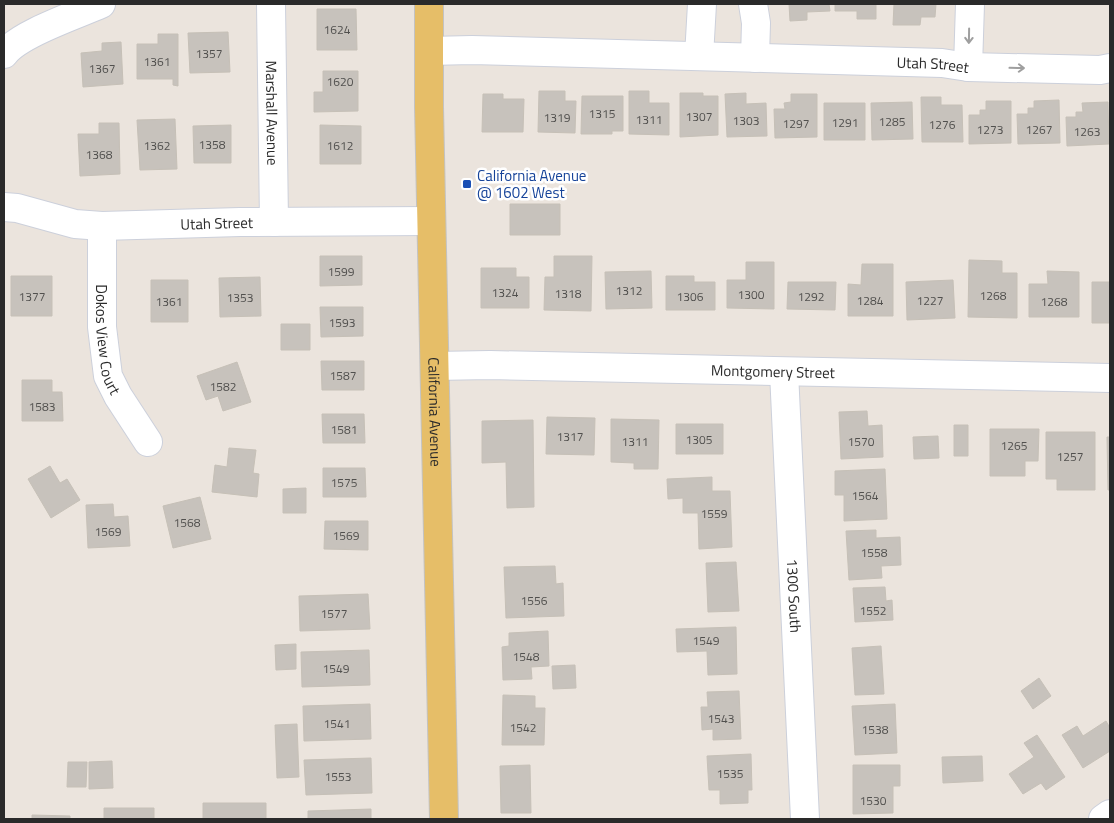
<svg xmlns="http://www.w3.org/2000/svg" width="1114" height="823" viewBox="0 0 1114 823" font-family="'Titillium Web',sans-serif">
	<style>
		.building { fill: #c7c2bc; stroke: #c6c0b7 }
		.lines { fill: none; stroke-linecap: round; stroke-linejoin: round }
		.minor-casing { stroke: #ccd0db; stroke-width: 30 }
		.major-casing { stroke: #c3c3c3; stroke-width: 30 }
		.minor { stroke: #fff; stroke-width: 28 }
		.major { stroke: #e6be68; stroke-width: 28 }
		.oneway { stroke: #9f9f9f }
		.transit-dot { fill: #1a4fb4; stroke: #fff; stroke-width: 2 }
		.labels { text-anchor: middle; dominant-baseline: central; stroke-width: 5; stroke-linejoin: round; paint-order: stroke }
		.number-label { font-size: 12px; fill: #51504e }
		.street-label { font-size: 15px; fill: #2a2a2a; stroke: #fff }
		.transit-label { font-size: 15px; fill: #164399; stroke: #fff; text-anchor: start }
	</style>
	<rect width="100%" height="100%" fill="#ebe4dd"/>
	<path class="building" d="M789,4H829L830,11L807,12V20L790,21Z
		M835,4H876V19H857V11H835Z
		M894,4H936L935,17H921L920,25H893Z
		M317,9H356L357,50H317Z
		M228,32L230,72L190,73L188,33Z
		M158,34H178V86L173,85V79H137V44H158Z
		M121,42L123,84L83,87L81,53L102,51V43Z
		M323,71H358V111L314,112V92H323Z
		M539,91H565V101H576L575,133L538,132Z
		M629,91H649V103H669V135L629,134Z
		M680,93H703V96H718V135L680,137Z
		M746,93V104L766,103L767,136L727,137L725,94Z
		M483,94H503V99H524L523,132H482Z
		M791,94H817V137L775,138L774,109H785L784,103L791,102Z
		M582,96H623V131H612V134H581Z
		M921,97H941V105H962L963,142H922Z
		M1059,100L1060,143L1018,144L1017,114H1028V108H1034V101Z
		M986,101H1011V143L969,144V115H980V110H986Z
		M912,102L913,139L872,140L871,103Z
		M1108,102L1109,144L1067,146L1066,117H1076V112H1083L1082,103Z
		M824,103H865V140H824Z
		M175,119L177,169L140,170L137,120Z
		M99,123H119L120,174L80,176L78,134H99Z
		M231,125V163H194L193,126Z
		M320,125L361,126V164H320Z
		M510,204H560V235H510Z
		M320,256H362V285L320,286Z
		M554,256H592L591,311L544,310L545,277H554Z
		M969,260L1002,261V273H1017V318L968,317Z
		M746,262H774V309L727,308V280H746Z
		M862,264H893V316H848V284L861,285Z
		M481,268H516V277H529V308H481Z
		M651,271L652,308L606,309L605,272Z
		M1047,271L1079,272V317H1029V284H1048Z
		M11,276H52V316H11Z
		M666,276H694V282H715V310H666Z
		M260,277L261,316L220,317L219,278Z
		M151,280H188V322H151Z
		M953,280L955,318L907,320L906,282Z
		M788,282H836L835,310L787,309Z
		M1092,282H1110V323H1092Z
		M320,307H363V336L321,337Z
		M281,324H310V350H281Z
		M321,361H364V390H322Z
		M237,362L251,402L223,411L218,396L206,400L197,376Z
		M22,380H52V392H62L63,421H22Z
		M867,411L868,426L882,425L883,457L841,459L839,412Z
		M322,414H364L365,443H323Z
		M547,417L595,418L594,455L546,454Z
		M611,419L659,420L658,469H634V463L611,462Z
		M533,420L534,507L507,508L506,462L482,463V421Z
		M676,424H723V454H676Z
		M954,425H968V456H954Z
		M990,429H1039L1038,461H1025V476H990Z
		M1046,432H1095V490H1057V479H1046Z
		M938,436L939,458L914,459L913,437Z
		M1107,437H1110V490H1108Z
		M229,448L256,450L253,473L259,474L257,497L212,492L215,465L227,467Z
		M50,466L60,483L67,479L80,500L51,518L28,479Z
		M323,468H365L366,497H323Z
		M885,469L887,519L844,521V495H835V471Z
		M712,477V491H730L732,547L699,549L698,513H683V498L668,499L667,479Z
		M306,488V513H283V489Z
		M200,497L211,539L173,548L163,506Z
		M113,504L114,517L128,516L130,546L88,548L86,505Z
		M325,521H368V550L324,549Z
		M876,530V538L900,537L901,565L881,566L882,578L849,580L846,531Z
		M736,562L739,611L708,612L706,563Z
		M555,566L556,584L563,583L564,616L506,618L504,567Z
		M885,587L886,601L892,600L893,620L855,622L853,588Z
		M368,594L370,629L300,631L299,596Z
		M736,627L737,674L708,675L707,651L677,652L676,629Z
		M548,631L549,666L531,667L532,679L503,680L502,647L509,646V633Z
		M296,644V669L276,670L275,645Z
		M881,646L884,694L855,695L852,648Z
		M369,650L370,685L302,687L301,652Z
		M575,665L576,688L553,689L552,666Z
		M1039,678L1051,696L1033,709L1021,691Z
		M739,691L741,739L713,740V729L702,730L701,707H708L707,692Z
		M503,695L535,696V708H545L544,745H502Z
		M370,704L371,739L304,741L303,706Z
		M895,704L897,753L855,755L852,706Z
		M1106,721L1110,728V751L1083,768L1062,735L1077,726L1083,736Z
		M297,724L299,777L277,778L275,725Z
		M1037,735L1065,777L1046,790L1041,783L1023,794L1009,774L1034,757L1024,743Z
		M751,754L752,790H748V803L720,804V790H709L707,756Z
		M982,756L983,781L943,783L942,757Z
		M371,758L372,793L306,795L304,760Z
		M112,761L113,788L89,789V762Z
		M68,762H87L86,787H67Z
		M530,765L531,813H501L500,766Z
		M853,765H900V786H893V813L853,814Z
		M203,803H266V819H203Z
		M104,808H154V819H104Z
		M371,809V819H308V811Z
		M32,815L70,816V819H32Z"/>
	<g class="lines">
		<g class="minor-casing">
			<g id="minor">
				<path id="s1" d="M271,4L274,222"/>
				<path d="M753,4L756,23L755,58"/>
				<path id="s2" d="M429,51L472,50L942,63L968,67L1100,70L1110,68"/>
				<path d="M4,54C19,34 76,15 101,4"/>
				<path d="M699,56L702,4"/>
				<path d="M968,67L970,4"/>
				<path id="s3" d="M4,207L17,208L75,224L102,226L240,222L431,221"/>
				<path id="s4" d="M102,226V327L108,376L118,396L148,442"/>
				<path id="s5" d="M435,366L490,365L1110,378"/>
				<path id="s6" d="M784,372L805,819"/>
				<path d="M1103,819L1110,814"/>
			</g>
		</g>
		<g class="major-casing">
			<g id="major">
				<path id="s7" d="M429,4V107L444,819"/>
			</g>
		</g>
		<use href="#minor" class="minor"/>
		<use href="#major" class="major"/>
	</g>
	<defs><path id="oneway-shaft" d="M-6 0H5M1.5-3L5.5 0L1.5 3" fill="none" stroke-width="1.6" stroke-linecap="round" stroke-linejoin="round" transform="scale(1.25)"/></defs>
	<g class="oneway">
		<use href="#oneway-shaft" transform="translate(969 36) rotate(91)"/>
		<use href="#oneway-shaft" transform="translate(1017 68) rotate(1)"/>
	</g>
	<rect class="transit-dot" x="462" y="179" width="10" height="10" rx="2.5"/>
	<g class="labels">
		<g class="number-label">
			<text x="337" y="29">1624</text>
			<text x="209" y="53">1357</text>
			<text x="157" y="61">1361</text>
			<text x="102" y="68">1367</text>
			<text x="340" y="81">1620</text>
			<text x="602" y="113">1315</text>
			<text x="699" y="116">1307</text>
			<text x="557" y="117">1319</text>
			<text x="649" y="119">1311</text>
			<text x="746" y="120">1303</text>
			<text x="892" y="121">1285</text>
			<text x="845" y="122">1291</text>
			<text x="796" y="123">1297</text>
			<text x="942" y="124">1276</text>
			<text x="990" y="129">1273</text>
			<text x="1039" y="129">1267</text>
			<text x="1087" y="131">1263</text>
			<text x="212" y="144">1358</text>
			<text x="157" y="145">1362</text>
			<text x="340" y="145">1612</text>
			<text x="99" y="154">1368</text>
			<text x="341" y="271">1599</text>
			<text x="629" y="290">1312</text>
			<text x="505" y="292">1324</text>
			<text x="568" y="293">1318</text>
			<text x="751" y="294">1300</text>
			<text x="993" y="295">1268</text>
			<text x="32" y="296">1377</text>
			<text x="690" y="296">1306</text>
			<text x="811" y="296">1292</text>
			<text x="240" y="297">1353</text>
			<text x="870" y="300">1284</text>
			<text x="930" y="300">1227</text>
			<text x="169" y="301">1361</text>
			<text x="1054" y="301">1268</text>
			<text x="342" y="322">1593</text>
			<text x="343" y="375">1587</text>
			<text x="223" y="386">1582</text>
			<text x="42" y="406">1583</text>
			<text x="344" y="429">1581</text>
			<text x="570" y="436">1317</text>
			<text x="699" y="439">1305</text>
			<text x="635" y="441">1311</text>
			<text x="861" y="441">1570</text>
			<text x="1014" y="445">1265</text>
			<text x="1070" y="456">1257</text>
			<text x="344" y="482">1575</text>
			<text x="865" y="495">1564</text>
			<text x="714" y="513">1559</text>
			<text x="187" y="522">1568</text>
			<text x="108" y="531">1569</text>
			<text x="346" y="535">1569</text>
			<text x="874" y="552">1558</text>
			<text x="534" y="600">1556</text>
			<text x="873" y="610">1552</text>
			<text x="334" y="613">1577</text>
			<text x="706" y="640">1549</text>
			<text x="526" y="656">1548</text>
			<text x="336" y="668">1549</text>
			<text x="721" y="718">1543</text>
			<text x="337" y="723">1541</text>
			<text x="523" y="727">1542</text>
			<text x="875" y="729">1538</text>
			<text x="730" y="773">1535</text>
			<text x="338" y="776">1553</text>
			<text x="873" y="800">1530</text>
		</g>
		<g class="street-label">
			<text stroke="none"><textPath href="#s2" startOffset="504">Utah Street</textPath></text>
			<text stroke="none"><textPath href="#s1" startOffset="109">Marshall Avenue</textPath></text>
			<text stroke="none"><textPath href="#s3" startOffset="215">Utah Street</textPath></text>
			<text stroke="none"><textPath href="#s4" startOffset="114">Dokos View Court</textPath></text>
			<text stroke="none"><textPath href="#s5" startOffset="338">Montgomery Street</textPath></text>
			<text stroke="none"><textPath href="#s7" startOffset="408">California Avenue</textPath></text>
			<text stroke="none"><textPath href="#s6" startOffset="224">1300 South</textPath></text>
		</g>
		<g class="transit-label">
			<text x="477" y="175">California Avenue<tspan x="477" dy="17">@ 1602 West</tspan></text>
		</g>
	</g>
	<rect width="1114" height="823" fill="none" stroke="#2a2a2a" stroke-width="10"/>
</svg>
